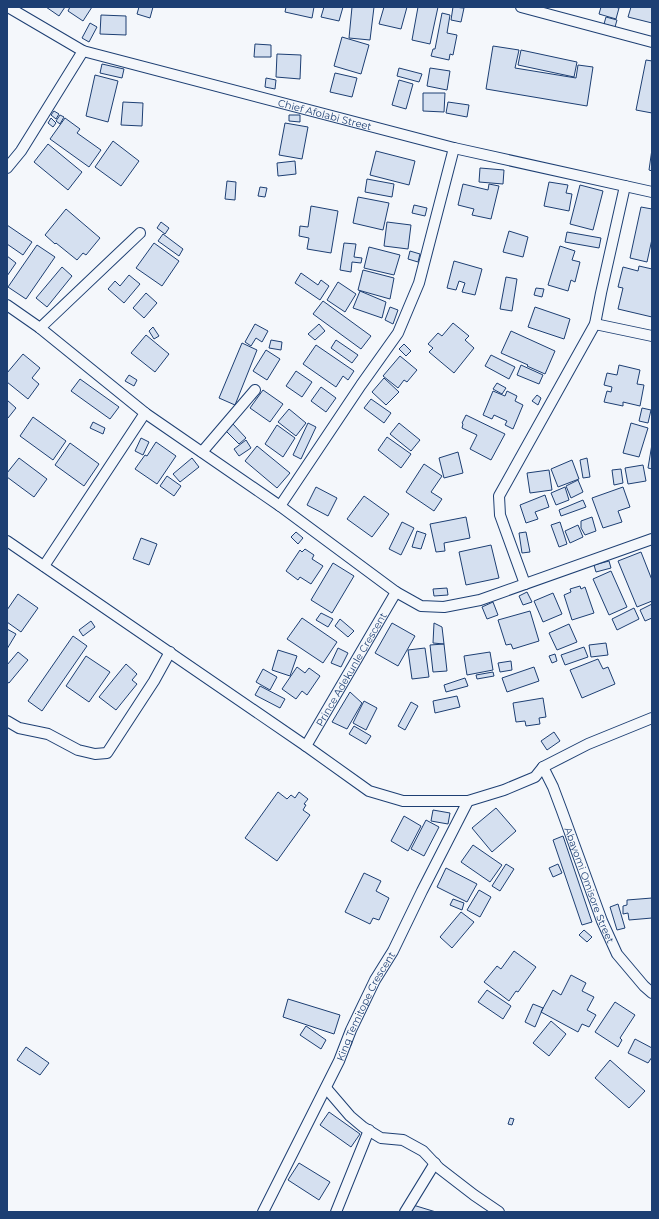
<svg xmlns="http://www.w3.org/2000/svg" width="659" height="1219" viewBox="0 0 659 1219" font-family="Montserrat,sans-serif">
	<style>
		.building { fill: #d5e0f0; stroke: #1d3f73 }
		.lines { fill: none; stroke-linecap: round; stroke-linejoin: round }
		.minor-casing { stroke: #1d3f73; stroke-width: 12 }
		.minor { stroke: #f4f7fb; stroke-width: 10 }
		.labels { text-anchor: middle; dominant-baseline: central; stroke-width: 3; stroke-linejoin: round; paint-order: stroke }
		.street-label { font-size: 10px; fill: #1d3f73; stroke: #f4f7fb }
	</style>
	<rect width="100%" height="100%" fill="#f4f7fb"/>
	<path class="building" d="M46,7H65L59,16Z
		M70,7H92L83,21L68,11Z
		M139,7H153L150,18L137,14Z
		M286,7H314L312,18L285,12Z
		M324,7H343L339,21L321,17Z
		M352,7H374L370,40L349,38Z
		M384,7H407L401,29L379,24Z
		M418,7H438L430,44L412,40Z
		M453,7L464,8L461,22L451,20Z
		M601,7H614L619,8L616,19L599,14Z
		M631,7H652V23L628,17Z
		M442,13L450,15L447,33L457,35L453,55L450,54L449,60L431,56L433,49H435Z
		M101,15L126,16V35L100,34Z
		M606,17L617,20L615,27L604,24Z
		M90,23L97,27L89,42L82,38Z
		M342,37L369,45L361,74L334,66Z
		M255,44L271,45V57H254Z
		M493,46L519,50L515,68L576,78L578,65L593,67L587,106L486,89Z
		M521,50L577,62L574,77L518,65Z
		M277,54L301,55L300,79L276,77Z
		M646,60L652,61V113L636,110Z
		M102,64L124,69L122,78L100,73Z
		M399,68L422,74L419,82L397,76Z
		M430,68L450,71L447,90L427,86Z
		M335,73L357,78L352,97L330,92Z
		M95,75L118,81L108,122L86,116Z
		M266,78L276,80L275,89L265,87Z
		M399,80L413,84L406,109L392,105Z
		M423,93H445L444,112L423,111Z
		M123,102L143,103L142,126L121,125Z
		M448,102L469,105L467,117L446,113Z
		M54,111L59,114L56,119L51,115Z
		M60,115L64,117L60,124L56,121Z
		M289,115H300V122L289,121Z
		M51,118L56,123L53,127L48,123Z
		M65,118L80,129L77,133L101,150L89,167L50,139Z
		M285,123L308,127L302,159L279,155Z
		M113,141L139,161L121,186L95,167Z
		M48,144L82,172L68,190L34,162Z
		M652,149V171L649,170Z
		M376,151L415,161L409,185L370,175Z
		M295,161L296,174L278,176L277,163Z
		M480,168L504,170L503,184L479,182Z
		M367,179L394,184L392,197L365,192Z
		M227,181L236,182L235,200L225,199Z
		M549,182L568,185L566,193L572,194L569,211L544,206Z
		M463,184L488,190L489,184L499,186L491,219L472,215L474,209L458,205Z
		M580,185L603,191L593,230L570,224Z
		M260,187L267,188L265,197L258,196Z
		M358,197L389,203L383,230L353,223Z
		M414,205L427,208L425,216L412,213Z
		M311,206L338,211L331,253L307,249L309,238L299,236L300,226L308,227Z
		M641,207L652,209V239L647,262L630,258Z
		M66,209L100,238L86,255L83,253L77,260L56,243L55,244L45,235Z
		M161,222L169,228L165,234L157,228Z
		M387,222L411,225L408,249L384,246Z
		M7,225L32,242L23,255L7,244Z
		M509,231L528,237L523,257L503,252Z
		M567,232L601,238L599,248L565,242Z
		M163,234L183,249L179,256L158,241Z
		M154,243L179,261L162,286L136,268Z
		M344,243L356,244L354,257L362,258L361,263L352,262L351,272L340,270Z
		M37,245L55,257L26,299L8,287Z
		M560,246L575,251L572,260L580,262L575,282L571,280L568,291L548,285Z
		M369,247L400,255L394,275L364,268Z
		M410,251L420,254L418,262L408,259Z
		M7,256L16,263L7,276Z
		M454,261L482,269L475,295L462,292L465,283L459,281L456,290L447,288Z
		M639,266L652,269V317L618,309L623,288L618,287L623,267L638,271Z
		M62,267L72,276L47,307L36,298Z
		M363,270L394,278L390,299L358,290Z
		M301,273L318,285L321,280L329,286L320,300L295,283Z
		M129,275L140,284L124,303L108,289L115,281L120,286Z
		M506,277L517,279L512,311L500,309Z
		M338,282L356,294L345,312L327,300Z
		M536,288L544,289L542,297L534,295Z
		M360,291L386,302L382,318L353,308Z
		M146,293L157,303L144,318L133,308Z
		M323,301L371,336L361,349L313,314Z
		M390,307L398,310L393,324L385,320Z
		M535,307L570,319L564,339L528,327Z
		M453,323L469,336L465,340L474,348L454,373L429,352L433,348L428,344L438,333L442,336Z
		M255,324L268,331L262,342L256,338L251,346L245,342Z
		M319,324L325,331L315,340L308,334Z
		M153,327L159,336L154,339L149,331Z
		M511,331L555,351L545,374L527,366L528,365L501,353Z
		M146,335L169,354L155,372L131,353Z
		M271,340L282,342L281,350L269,348Z
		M336,340L358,355L352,363L331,348Z
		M242,343L257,350L235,405L219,398Z
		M404,344L411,351L406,356L399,349Z
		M316,345L354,371L348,380L343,376L336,387L303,364Z
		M266,350L280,359L267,380L253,371Z
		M23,354L40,368L32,378L39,384L28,399L7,382V373Z
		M491,355L515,367L509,379L485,366Z
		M400,356L417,370L407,382L404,380L398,388L383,376Z
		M521,365L543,375L539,384L517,375Z
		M619,365L640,370L637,384L644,385L640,406L623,402V406L604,402L607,391L611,392L612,387L604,385L607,373L617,375Z
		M296,371L312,382L302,397L286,386Z
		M129,375L137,380L134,386L125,381Z
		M384,378L399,392L386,405L372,392Z
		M80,379L119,407L110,419L71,391Z
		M497,383L506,388L502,394L493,389Z
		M321,387L336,398L326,412L311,401Z
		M263,390L283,404L270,422L250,408Z
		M493,391L505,396L507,391L517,396L515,401L523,405L513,429L505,425L507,421L494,415L492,419L483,415Z
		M537,395L541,398L538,405L532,401Z
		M371,399L391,413L384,423L364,408Z
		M7,400L16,408L8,418L7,417Z
		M642,408L651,410L648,423L639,421Z
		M289,409L306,423L296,436L278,422Z
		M466,415L505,434L491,460L470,449L477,435L462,428L463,424L462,423Z
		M33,417L66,441L53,460L20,436Z
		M93,422L105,428L103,434L90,428Z
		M308,423L316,427L301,459L293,455Z
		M399,423L420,440L411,451L390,434Z
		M631,423L648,428L639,457L623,453Z
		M233,424L246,438L239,444L226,431Z
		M277,425L295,438L283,457L265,444Z
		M387,437L411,454L401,468L378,450Z
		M141,438L149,442L143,455L135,451Z
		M246,440L251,448L239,456L234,449Z
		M156,442L176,456L157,484L135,469L145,455L147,456Z
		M70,443L99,464L84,486L55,465Z
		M652,444V469L648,468Z
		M257,446L290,473L277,488L245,461Z
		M458,452L463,473L444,478L439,458Z
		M19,458L47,479L34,497L7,477V473Z
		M192,458L199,467L180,482L173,474Z
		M587,458L590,477L583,478L580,460Z
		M572,460L579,479L558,487L551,469Z
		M424,464L442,476L431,492L442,499L434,511L406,492Z
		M643,465L646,481L628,484L625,468Z
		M621,469L623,483L614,485L612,470Z
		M549,470L552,490L530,493L527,473Z
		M167,476L181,486L174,496L160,486Z
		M578,480L583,492L571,498L566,486Z
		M316,487L337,498L328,516L307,505Z
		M565,487L569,500L556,505L551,493Z
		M623,487L630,507L618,511L622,522L603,528L592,498Z
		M545,495L549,507L535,512L538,519L526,523L520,505Z
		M364,496L389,514L372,537L347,519Z
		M583,500L586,507L561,516L559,510Z
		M466,517L470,538L444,543L445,551L436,552L430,524Z
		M592,517L596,531L585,535L581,528V521Z
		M402,522L414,528L401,555L389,549Z
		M560,522L567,544L559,547L551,525Z
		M578,525L583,537L570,543L565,531Z
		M417,531L426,534L421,549L412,547Z
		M296,532L303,538L298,544L291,537Z
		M526,532L530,552L522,553L519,533Z
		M141,538L157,544L149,565L133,559Z
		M491,545L499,578L466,585L459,552Z
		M305,549L314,555L312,559L323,566L311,584L300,577L298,580L286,571L300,550L302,552Z
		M641,552L652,580V601L637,607L618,561Z
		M609,561L611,568L596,572L594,565Z
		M333,563L354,576L332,613L311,600Z
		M611,571L627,607L609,615L593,579Z
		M580,586L581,589L585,587L594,613L572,620L564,595L571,592L570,589Z
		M447,588L448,595L434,596L433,589Z
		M527,592L532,602L523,605L519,596Z
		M553,593L562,614L543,622L534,601Z
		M18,594L38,608L21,632L7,622V610Z
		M493,602L498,615L487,619L482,607Z
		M652,604V618L645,621L640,610Z
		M634,608L639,619L617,630L612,619Z
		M530,611L539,641L513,649L511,644L506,645L498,620Z
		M321,613L333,619L328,627L316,620Z
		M302,618L337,642L323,663L287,639Z
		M340,619L354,631L348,637L335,626Z
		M91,621L95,627L83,636L79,630Z
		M392,623L415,636L398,666L375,653Z
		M434,623L442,627L444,644L433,643Z
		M569,624L577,642L557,650L549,633Z
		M7,629L16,634L7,649Z
		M73,636L87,646L42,711L28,701Z
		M606,643L608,655L591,657L589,645Z
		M444,644L447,671L433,672L430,645Z
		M584,647L588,657L565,665L561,655Z
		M338,648L348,653L341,667L331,663Z
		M425,648L429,677L412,679L408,650Z
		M278,650L297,656L290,676L272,670Z
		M18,652L28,660L9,683L7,682V665Z
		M490,652L493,670L467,675L464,656Z
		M555,654L557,661L552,663L549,656Z
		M86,656L110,672L89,702L66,686Z
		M598,659L603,669L608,667L615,684L582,698L570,670Z
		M511,661L512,670L500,672L498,663Z
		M126,664L137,674L132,680L137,684L116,710L99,697Z
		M297,667L305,673L309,668L320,676L307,695L302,691L296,699L282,689Z
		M534,667L539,681L507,692L502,678Z
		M263,669L277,677L270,690L256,682Z
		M493,672L494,676L477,679L476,675Z
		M465,678L468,686L446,692L444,685Z
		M260,686L285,699L280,708L255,695Z
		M350,692L362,703L347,729L332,722Z
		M457,696L460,707L435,713L433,701Z
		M543,698L546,717L539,718L540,724L526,726L525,721L516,722L513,703Z
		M364,701L377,708L366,730L353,723Z
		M411,702L418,706L405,730L398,726Z
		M354,726L371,736L366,744L349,734Z
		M554,732L560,741L547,750L541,741Z
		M278,792L287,799L291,795L295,798L299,792L308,799L304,804L306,805L303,810L310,815L277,861L245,838Z
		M496,808L516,831L492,852L472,828Z
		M433,810L450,813L448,824L431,821Z
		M404,816L421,826L408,851L391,841Z
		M426,820L439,827L424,856L411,849Z
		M563,836L592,922L582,925L553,840Z
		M473,845L502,865L490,882L461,862Z
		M506,864L514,869L500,891L492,886Z
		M558,864L562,873L553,877L549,868Z
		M446,868L477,884L467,902L437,887Z
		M364,873L381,881L376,891L389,898L379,920L373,918L370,924L345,912Z
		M479,890L491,897L480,917L467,910Z
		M652,898V918L629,920L628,913L623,914V906L627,905V900Z
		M453,899L464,903L462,910L450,905Z
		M618,904L625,928L617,930L610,907Z
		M461,912L474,922L452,948L440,937Z
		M584,930L592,937L587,942L579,935Z
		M514,951L536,967L518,992L516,991L509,1001L484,982L497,966L501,969Z
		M571,975L586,983L582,991L594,997L587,1010L596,1015L589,1027L582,1024L578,1032L541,1012L553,990L561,995Z
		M487,990L511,1006L503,1019L478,1002Z
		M288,999L340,1015L334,1034L283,1017Z
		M615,1002L635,1015L620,1038L622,1040L618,1047L595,1032Z
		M533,1004L543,1008L535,1027L525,1022Z
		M551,1021L566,1034L549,1056L533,1043Z
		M306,1026L326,1040L321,1049L300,1035Z
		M635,1039L652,1048V1057L648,1063L628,1053Z
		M26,1047L49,1063L40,1075L17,1060Z
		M610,1060L645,1091L629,1108L595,1078Z
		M329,1112L360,1134L351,1147L320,1125Z
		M510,1118L514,1119L512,1125L508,1124Z
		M299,1163L330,1182L319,1200L288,1180Z
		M413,1205L436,1212H411Z"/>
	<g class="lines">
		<g class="minor-casing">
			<g id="minor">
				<path id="s1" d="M8,7L83,51L454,148L652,192"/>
				<path d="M521,7L652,42"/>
				<path d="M7,168L21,151L83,51"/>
				<path d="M7,305L40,328L145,413L280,506L396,592L421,606L444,607L480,600L652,539"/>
				<path d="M595,324L652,336"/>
				<path d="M40,328L140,233"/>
				<path d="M202,452L255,390"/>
				<path d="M280,506L361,385L398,333L419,283L454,148"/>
				<path d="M7,541L306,746L369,791L403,801H468L504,790L535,777L543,767L588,744L652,718"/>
				<path d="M44,566L145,413"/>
				<path d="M525,584L500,515L499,496L595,324L601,293L625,186"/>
				<path d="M7,721L19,728L48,734L78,750L95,754L107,753L154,681L170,652"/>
				<path id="s2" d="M306,746L396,592"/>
				<path id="s3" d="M543,767L553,787L562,811L602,921L617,954L644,986L652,993"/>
				<path d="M326,1088L350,1116L363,1127L381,1138L403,1140L423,1151L439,1168L474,1195L499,1212"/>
				<path id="s4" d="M263,1212L339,1061L351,1030L375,980L393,951L422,891L468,801"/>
				<path d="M336,1212L369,1130"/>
				<path d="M405,1212L435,1163"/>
			</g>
		</g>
		<use href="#minor" class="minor"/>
	</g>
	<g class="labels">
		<g class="street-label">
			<text stroke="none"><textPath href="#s1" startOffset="337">Chief Afolabi Street</textPath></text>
			<text stroke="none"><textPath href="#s2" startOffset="89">Prince Adekunle Crescent</textPath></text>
			<text stroke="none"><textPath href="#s3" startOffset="127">Abayomi Omisore Street</textPath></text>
			<text stroke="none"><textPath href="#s4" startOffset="230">King Temitope Crescent</textPath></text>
		</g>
	</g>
	<rect width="659" height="1219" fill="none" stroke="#1d3f73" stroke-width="16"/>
</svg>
